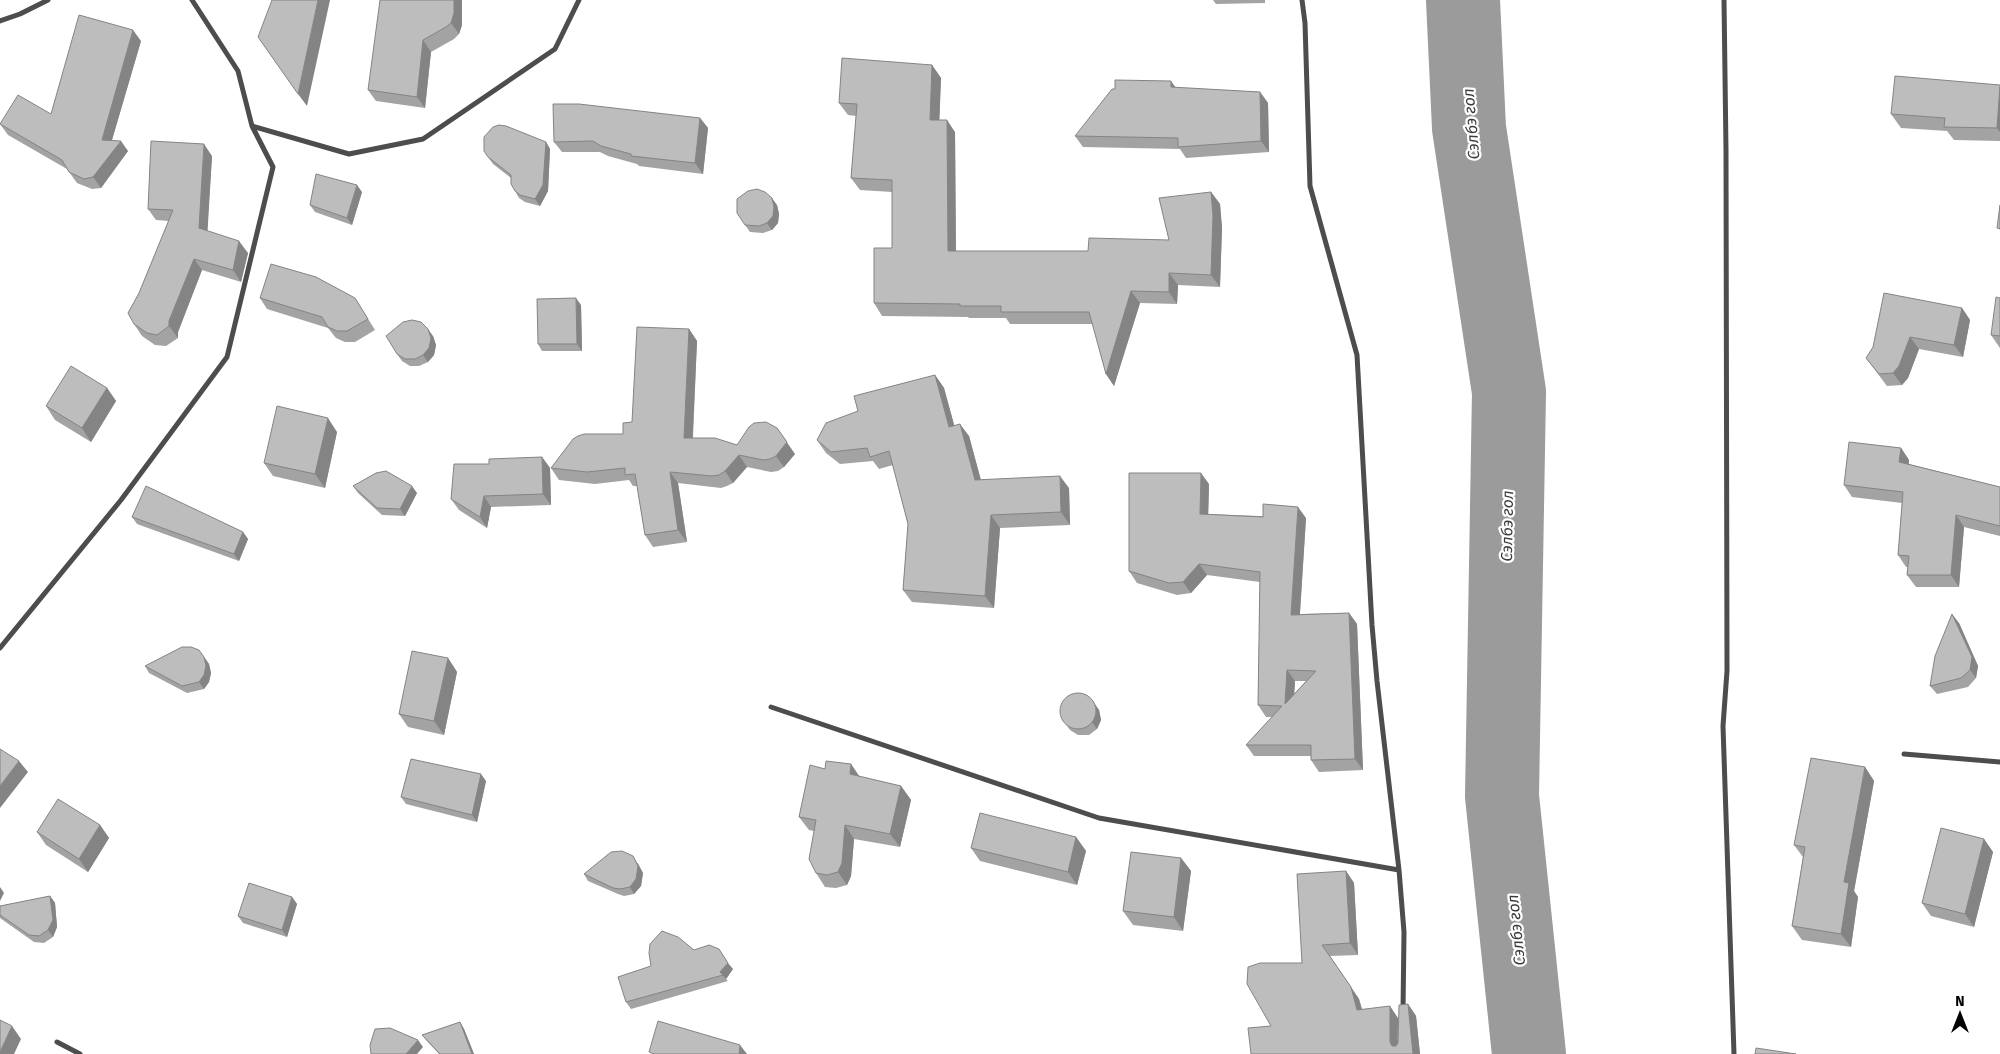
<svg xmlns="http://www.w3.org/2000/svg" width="2000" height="1054" viewBox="0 0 2000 1054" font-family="'Fira Sans',sans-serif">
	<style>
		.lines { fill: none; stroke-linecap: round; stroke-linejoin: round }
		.river { stroke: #9b9b9b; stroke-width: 74 }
		.street { stroke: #4d4d4d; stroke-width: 5 }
		.wall { fill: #a3a3a3; fill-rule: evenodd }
		.shaded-wall { fill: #848484 }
		.building { fill: #bdbdbd; stroke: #848484; fill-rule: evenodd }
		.labels { text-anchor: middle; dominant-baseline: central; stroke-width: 4.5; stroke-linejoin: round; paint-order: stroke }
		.water-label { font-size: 16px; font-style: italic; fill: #3c3c3c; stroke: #fff }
	</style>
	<rect width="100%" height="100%" fill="#fff"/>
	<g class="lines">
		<path class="river" d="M1463,0L1469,128L1509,392L1502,796L1529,1054"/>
		<path class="street" d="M1302,0L1305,23L1310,186L1357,355L1372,625L1377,681L1399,870L1404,932L1403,1011
			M1724,0L1726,150L1727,671L1723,726L1734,1054
			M0,21L20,14L48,0
			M252,126L349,154L423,139L555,49L579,0
			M0,648L121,500L227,357L273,167L252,126L238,71L192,0
			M771,707L1099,818L1399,870
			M1904,754L2000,762
			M57,1042L80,1054"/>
	</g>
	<path class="wall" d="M462,0V25L459,34L454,39L431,52L425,108L376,101L368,90Z
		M1213,0H1265V3L1216,4Z
		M141,41L112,140L128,151L101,188L92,189L77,183L67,169L8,135L0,124L51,114Z
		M932,65L941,78L939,120L955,132L956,251H1088L1169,240L1211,192L1220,204L1222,228L1220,287L1178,285L1177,304L1140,303L1114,386L1106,374L1093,324H1010L1006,318H969L968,317L882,316L874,303L892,248V192L860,190L851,178L856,116L848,115L839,103Z
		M2000,85V141L1954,140L1947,131L1901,128L1891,114Z
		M1176,88L1260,92L1268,103L1269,152L1186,158L1180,149L1083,147L1075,136Z
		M700,118L708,128L703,174L639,166L637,164L608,156L600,152H562L554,142Z
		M546,142L550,149L548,191L540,206L525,202L519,198L515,191L511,178L493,164L488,157Z
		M212,156L207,231L248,253L241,282L202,270L178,332V338L166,346L155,345L142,336L134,324L139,293L169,221L156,220L148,209Z
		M362,192L352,225L315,212L310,205Z
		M777,205L779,214L778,223L772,230L763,233L750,232L745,225Z
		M260,298H355L375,330L355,342H345L336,338L328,328L267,309Z
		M2000,298V348L1991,335Z
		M581,305L582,351H542L538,344Z
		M1962,308L1970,320L1963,357L1919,349L1908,378L1902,385L1887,386L1866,358Z
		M689,329L697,341L693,438L795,454L784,467L778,471L771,472L747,467L733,483L727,486L721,488L678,483L687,542L653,547L645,535L637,486H633L629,480L595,484L559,480L551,468L623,434L632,422Z
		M433,336L436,345L434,355L428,362L419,366H410L402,361L397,354Z
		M935,375L944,388L954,425L969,436L981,480L1069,488L1070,525L1000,528L994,608L912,602L903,590L908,524L893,465L879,469L873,461L840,464L826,453L817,440L858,411Z
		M107,388L116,401L91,442L55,420L46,406Z
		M337,432L325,488L273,476L264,463Z
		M1901,448L1909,460V464L2000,487V536L1964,527L1959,587H1916L1907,575L1908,567H1906L1898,555L1902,503L1852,497L1844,485Z
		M542,457L550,468L551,505L491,507L487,528L459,510L451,499L489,464Z
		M1209,484L1208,514L1306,518L1300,614L1349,613L1357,624L1363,770L1319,772L1311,760V756H1254L1246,745L1272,717H1266L1258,705L1260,582L1207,575L1191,593L1177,595L1137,583L1129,571ZM1295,681H1306L1294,694Z
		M353,486L417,493L405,516L382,515L358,493Z
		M132,517L243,532L248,539L239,561L137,524Z
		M1959,623L1978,666L1976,678L1968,687L1937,694L1930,686Z
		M204,657L209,664L211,673L209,682L204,689L187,693L149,673L145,666Z
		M448,658L457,672L444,735L408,727L399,714Z
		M1094,703L1099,710L1101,720L1097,729L1089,735H1078L1070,730L1065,723Z
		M851,764L860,777L901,786L911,800L900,847L854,839L851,876L847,885L836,888L825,887L816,873L814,831L809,830L799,817L825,769Z
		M1865,767L1874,781L1854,891L1858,897L1851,947L1802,940L1792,926L1803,857L1794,845Z
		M486,781L477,822L406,804L401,797Z
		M100,825L109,838L88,872L46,845L37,832Z
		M1076,837L1086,851L1077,885L980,861L971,848Z
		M1984,839L1993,852L1974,927L1931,916L1922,903Z
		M1181,858L1191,871L1183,931L1133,925L1123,911Z
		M638,863L643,873L641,886L634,894L624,896L618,894L588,881L584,874Z
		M1346,871L1354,883L1358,955L1330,956L1359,999L1362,1009L1398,1018V1044L1408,1004L1416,1016L1420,1054H1251L1271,1026Z
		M50,896L55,903L57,927L53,937L44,943L34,942L0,918V906Z
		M292,897L297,904L287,937L243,923L238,916Z
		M694,950L733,969L726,979L728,981L631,1009L626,1002Z
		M460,1022L464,1029L474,1054H439L427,1041L422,1035Z"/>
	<path class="shaded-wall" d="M318,0H330L307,106L298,94Z
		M454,0H462V25L459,34L451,23Z
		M133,30L141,41L109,150L102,140Z
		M423,40L431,52L425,108L417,97Z
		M932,65L941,78L939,132L930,120Z
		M1171,81L1179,92L1171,87Z
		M2000,87V132L1997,128Z
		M1260,92L1268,103L1269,152L1261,141Z
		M700,118L708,128L703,174L695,163Z
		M947,120L955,132L956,263L948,251Z
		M121,141L128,151L101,188L93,177Z
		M546,142L550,149L548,191L540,206L535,199Z
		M204,144L212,156L207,240L199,228Z
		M357,185L362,192L352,225L347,218Z
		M1211,192L1220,204L1222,228L1220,287L1211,275Z
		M772,198L777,205L779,214L778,223L772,230L767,223Z
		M239,241L248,253L241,282L233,270Z
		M194,259L202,270L178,332V338L169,326V321Z
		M1169,273L1178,285L1177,304L1169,292Z
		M1131,291L1140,303L1114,386L1106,374Z
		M576,298L581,305L582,351L577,344Z
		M1962,308L1970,320L1963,357L1954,345Z
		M428,329L433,336L436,345L434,355L428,362L423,355Z
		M689,329L697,341L692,449L684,438Z
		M1910,337L1919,349L1908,378L1902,385L1893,373Z
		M935,375L944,388L958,439L949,427Z
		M107,388L116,401L91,442L82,428Z
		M328,418L337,432L325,488L315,474Z
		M960,424L969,436L984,492L975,480Z
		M777,428L795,454L784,467L776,456Z
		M1901,448L1909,460L1907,474L1899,462Z
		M739,455L747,467L733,483L725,471Z
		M542,457L550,468L551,505L543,494Z
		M670,472L678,483L687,542L678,530Z
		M1201,473L1209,484L1208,526L1200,514Z
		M1060,476L1069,488L1070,525L1061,512Z
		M412,486L417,493L405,516L400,509Z
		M484,496L491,507L487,528L480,517Z
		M1298,507L1306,518L1299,626L1291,615Z
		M991,515L1000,528L994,608L985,596Z
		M1956,515L1964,527L1959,587L1951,575Z
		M243,532L248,539L239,561L234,554Z
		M1199,564L1207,575L1191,593L1183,582Z
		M1349,613L1357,624L1363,770L1355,759Z
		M1952,614L1959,623L1978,666L1976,678L1970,670Z
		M204,657L209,664L211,673L209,682L204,689L199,682Z
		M448,658L457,672L444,735L434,721Z
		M1287,670L1295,681L1293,715L1285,704Z
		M1094,703L1099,710L1101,720L1097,729L1092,722Z
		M19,761L28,772L0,808V786Z
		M851,764L860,778L850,774Z
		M1865,767L1874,781L1854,891L1858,897L1851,947L1841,934L1844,882Z
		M481,774L486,781L477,822L472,815Z
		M901,786L911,800L900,847L890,834Z
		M100,825L109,838L88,872L79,859Z
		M845,825L854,839L851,876L847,885L838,872Z
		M1076,837L1086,851L1077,885L1068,872Z
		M1984,839L1993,852L1974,927L1965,914Z
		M633,856L643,873L641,886L634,894L630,887Z
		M1181,858L1191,871L1183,931L1174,917Z
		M1346,871L1354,883L1358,955L1350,943Z
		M0,887L4,893L0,901Z
		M50,896L55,903L57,927L53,937L48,930Z
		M292,897L297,904L287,937L282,930Z
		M1322,945L1359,999L1365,1021L1357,1010Z
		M728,963L733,969L726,979L720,972Z
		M1408,1004L1416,1016L1420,1054H1413Z
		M1390,1006L1398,1018L1397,1054L1390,1042Z
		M460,1022L464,1029L474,1054H472Z
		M12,1026L21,1039L14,1054H0V1052Z
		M418,1040L423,1047L417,1054H406Z
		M740,1045L747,1054H739Z"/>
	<path class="building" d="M272,0H318L298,94L258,37Z
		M380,0H454V13L451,23L446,27L423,40L417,97L368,90Z
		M79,15L133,30L102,140L121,141L93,177L84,179L69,172L62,160L0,124L18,95L51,114Z
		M842,58L932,65L930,120H947L948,251H1088L1089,238L1169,240L1159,198L1211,192L1213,216L1211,275L1169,273V292L1131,291L1106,374L1089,312H1001V306H960V304L874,303V248H892V180L851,178L857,104L839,103Z
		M1895,76L2000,85L1997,128L1944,127L1945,118L1891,114Z
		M1115,80L1171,81V87L1260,92L1261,141L1178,147V138L1075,136L1112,89H1115Z
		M553,104H579L700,118L695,163L631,156V154L601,146L593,141L554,142Z
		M499,125L506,126L546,142L543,185L535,199L520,195L515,191L511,184V175L488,157L484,151V137L493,127Z
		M151,141L204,144L199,228L239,241L233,270L194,259L169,321V326L157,335L147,333L134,324L128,313L139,293L173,210L148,209Z
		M316,174L357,185L347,218L310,205Z
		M757,189L765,192L772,198L774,207L773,216L767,223L759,226L745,225L737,213V199L748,191Z
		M2000,205V229L1997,228Z
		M271,264L316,277L355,298L368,319L347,331H337L328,327L322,317L260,298Z
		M1884,293L1962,308L1954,345L1910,337L1899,366L1893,373L1879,374L1866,358L1873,347Z
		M1996,297L2000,298V336L1991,335Z
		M576,298L577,344H538L537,299Z
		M412,320L421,322L428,329L431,338L429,348L423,355L415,359H405L397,354L386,336L403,322Z
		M637,327L689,329L684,438H715L737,445L749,427L754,423L766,422L777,428L787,442L776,456L770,459L763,460L739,455L725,471L719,475L712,476L670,472L678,530L645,535L635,474L625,475V468L587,472L551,468L573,439L578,436L584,434H623V423L632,422Z
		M71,366L107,388L82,428L46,406Z
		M935,375L949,427L960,424L975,480L1060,476L1061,512L991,515L985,596L903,590L908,524L889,451L870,457L867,448L831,452L817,440L826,423L858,411L854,396Z
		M277,406L328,418L315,474L264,463Z
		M1849,442L1901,448L1899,462L2000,487V526L1956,515L1951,575H1907L1909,556L1898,555L1903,492L1844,485Z
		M542,457L543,494L484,496L480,517L451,499L454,464H489V459Z
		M386,471L412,486L400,509L377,508L353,486L376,473Z
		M1129,473H1201L1200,514L1263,517V504L1298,507L1291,615L1349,613L1355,759L1311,760V745H1246L1282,706L1258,705L1260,572L1199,564L1183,582L1169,583L1129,571ZM1287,670L1316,671L1285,704Z
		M146,486L243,532L234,554L132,517Z
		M1952,614L1972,657L1970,670L1961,678L1930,686L1935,656Z
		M182,647H191L199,650L204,657L206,666L204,675L199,682L182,686L145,666Z
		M412,651L448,658L434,721L399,714Z
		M1060 711a18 18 0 1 1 36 0a18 18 0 1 1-36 0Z
		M0,749L19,761L0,786Z
		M1811,758L1865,767L1844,882L1849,883L1841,934L1792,926L1805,847L1794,845Z
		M411,759L481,774L472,815L401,797Z
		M826,761L851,764L850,774L901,786L890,834L845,825L842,863L838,872L827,875L816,873L809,859L816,820L799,817L810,765L825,769Z
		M58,799L100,825L79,859L37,832Z
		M980,813L1076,837L1068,872L971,848Z
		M1941,828L1984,839L1965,914L1922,903Z
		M622,851L633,856L638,866L636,879L630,887L620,889L613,888L584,874L611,852Z
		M1131,852L1181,858L1174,917L1123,911Z
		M1346,871L1350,943L1322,945L1351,987L1357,1010L1390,1006V1042L1392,1046H1396L1398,1043L1399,1005L1408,1004L1413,1054H1251L1248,1028L1271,1026L1247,984L1248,967L1260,963H1302L1297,874Z
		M249,883L292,897L282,930L238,916Z
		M50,896L53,920L48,930L39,936L29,935L0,915V906Z
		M662,931L678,937L694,950L709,945L719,949L728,963L720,972L723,975L626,1002L618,977L651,966L649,953L650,944Z
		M0,1020L12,1026L0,1052Z
		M658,1021L740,1045L739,1054H654L649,1052Z
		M460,1022L472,1054H440L422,1035Z
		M390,1028L418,1040L406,1054H371L370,1045L375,1029Z
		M1756,1048L1796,1054H1755Z"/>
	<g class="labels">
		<g class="water-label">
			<text transform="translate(1471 124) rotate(-95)">Сэлбэ гол</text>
			<text transform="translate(1507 526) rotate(-89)">Сэлбэ гол</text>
			<text transform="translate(1516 930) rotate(-96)">Сэлбэ гол</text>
		</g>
	</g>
	<g transform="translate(1960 1014)" stroke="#ffffff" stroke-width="4" paint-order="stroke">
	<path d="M0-4L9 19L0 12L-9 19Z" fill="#000000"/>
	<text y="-8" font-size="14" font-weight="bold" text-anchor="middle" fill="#000000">N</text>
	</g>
</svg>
